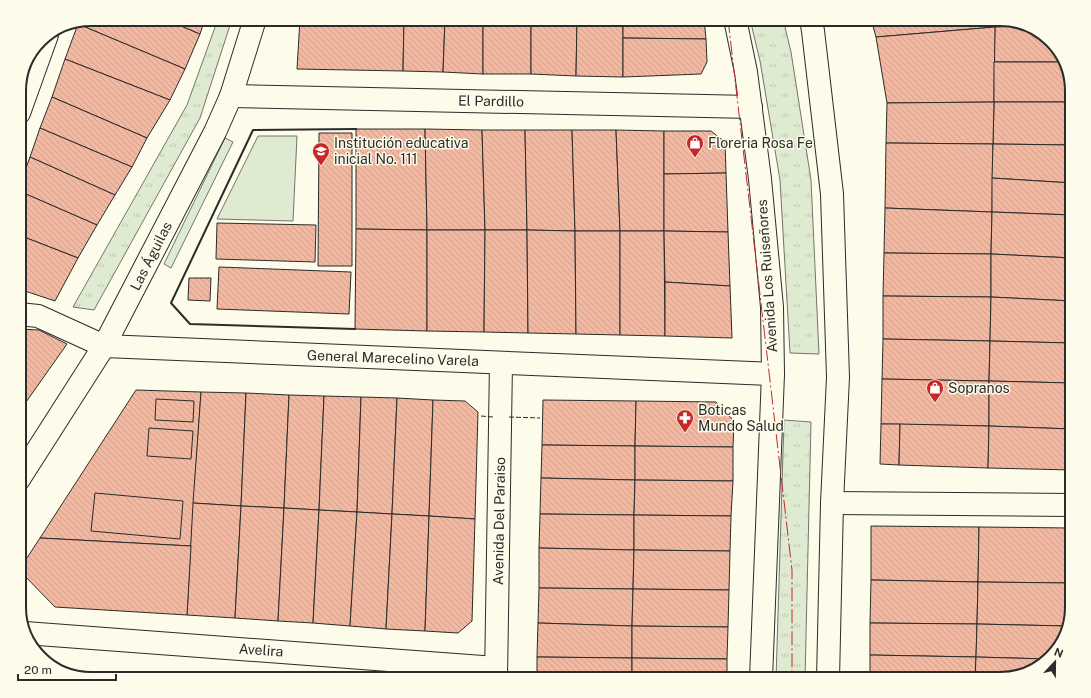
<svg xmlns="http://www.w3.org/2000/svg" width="1091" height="698" font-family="'Public Sans',sans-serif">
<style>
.grass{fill:url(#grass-tufts);stroke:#74746e}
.garden{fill:#deebd1;stroke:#74746e}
.building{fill:url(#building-back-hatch);stroke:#2b2b2b}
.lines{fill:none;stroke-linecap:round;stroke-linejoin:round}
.minor-casing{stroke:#2b2b2b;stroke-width:24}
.secondary-casing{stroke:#2b2b2b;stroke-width:24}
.minor{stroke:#fdfbea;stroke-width:22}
.secondary{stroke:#fdfbea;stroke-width:22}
.fence{stroke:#2b2b2b;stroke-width:1;stroke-dasharray:5 2;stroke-linecap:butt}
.wall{stroke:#2b2b2b;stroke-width:2}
.power{stroke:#c62828;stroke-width:1;stroke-dasharray:14 3 2 3;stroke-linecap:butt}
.labels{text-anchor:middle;stroke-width:3;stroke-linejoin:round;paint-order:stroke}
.street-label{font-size:14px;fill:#2b2b2b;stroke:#fdfbea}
.poi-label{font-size:14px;fill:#2b2b2b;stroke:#fdfbea;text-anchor:start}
.rim{fill:none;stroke:#2b2b2b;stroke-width:2}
</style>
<defs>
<pattern id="grass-tufts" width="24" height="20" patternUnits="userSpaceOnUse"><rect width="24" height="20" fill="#deebd1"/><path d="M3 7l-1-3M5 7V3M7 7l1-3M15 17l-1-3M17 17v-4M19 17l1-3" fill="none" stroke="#bfcab4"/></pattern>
<pattern id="building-back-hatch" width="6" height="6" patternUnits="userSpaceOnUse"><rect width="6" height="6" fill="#f2b8a0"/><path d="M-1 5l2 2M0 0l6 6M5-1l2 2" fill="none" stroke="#d09e8a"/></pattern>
</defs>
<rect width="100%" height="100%" fill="#fdfbea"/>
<g class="grass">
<path d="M218 19H232L200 118 94 310 73 307 187 105Z"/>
<path d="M750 19H783L791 52 811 180 819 354 790 353 780 180 760 61Z"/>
<path d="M784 420 811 422 805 679H776Z"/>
</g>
<g class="garden">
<path d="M258 136H297L293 221 217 219Z"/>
<path d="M225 138 233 142 171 268 164 264Z"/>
</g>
<g class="building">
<path d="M91 19H165L200 34 185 69 78 24 79 21Z"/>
<path d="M165 19H205L200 34Z"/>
<path d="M300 19H404L403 71 297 69Z"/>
<path d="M404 19H445L443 72 403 71Z"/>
<path d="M445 19H483V74L443 72Z"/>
<rect x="483" y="19" width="48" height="55"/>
<path d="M531 19H577L576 76 531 74Z"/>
<path d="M577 19H623V77L576 76Z"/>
<path d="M623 19H704L706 39 623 38Z"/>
<path d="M871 19H994L995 27 876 37Z"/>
<path d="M994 19H1000L1022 26 995 27Z"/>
<path d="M78 24 185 69 170 100 65 59Z"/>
<path d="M1022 26 1040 31 1063 55 1064 62H994L995 27Z"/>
<path d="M995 27 994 102 887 103 876 37Z"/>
<path d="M623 38 706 39 707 62 701 74 623 77Z"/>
<path d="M65 59 170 100 147 138 52 97Z"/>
<path d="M994 62H1064L1072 90V102H994Z"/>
<path d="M52 97 147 138 132 167 40 128Z"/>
<path d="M994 102H1072V145L993 144Z"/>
<path d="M994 102 993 144 886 143 887 103Z"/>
<path d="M40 128 132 167 115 195 30 157Z"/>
<path d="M356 129H425L427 230 356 229Z"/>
<path d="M425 129 482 130 485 230H427Z"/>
<path d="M482 130H525L527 230H485Z"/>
<path d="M525 130H572L575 231 527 230Z"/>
<path d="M572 130H616L620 231H575Z"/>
<path d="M616 130 664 131V231H620Z"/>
<path d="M664 131H711L725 142 726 173 664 174Z"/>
<path d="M319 133H352V266H318Z"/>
<path d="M886 143 993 144 992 212 885 208Z"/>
<path d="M993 144 1072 145V183L992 178Z"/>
<path d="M30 157 115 195 97 225 19 191V187Z"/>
<path d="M726 173 728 232 664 231V174Z"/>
<path d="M992 178 1072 183V215L992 212Z"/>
<path d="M19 191 97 225 78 258 19 235Z"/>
<path d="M885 208 992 212 991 254 884 253Z"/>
<path d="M992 212 1072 215V258L991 254Z"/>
<path d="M217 223 316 225 315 262 216 259Z"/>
<path d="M356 229 427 230V331L355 329Z"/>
<path d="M427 230H485L484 332 427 331Z"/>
<path d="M485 230H527L528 333 484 332Z"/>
<path d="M527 230 575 231 576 334 528 333Z"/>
<path d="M575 231H620V335L576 334Z"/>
<path d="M620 231H664L665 336 620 335Z"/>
<path d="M664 231 728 232 730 286 665 282Z"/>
<path d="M19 235 78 258 55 301 19 289Z"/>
<path d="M884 253 991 254V297L883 296Z"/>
<path d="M991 254 1072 258V301L991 297Z"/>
<path d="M219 267 351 272 349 314 217 309Z"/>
<path d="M189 278H211L210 301 188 300Z"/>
<path d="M665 282 730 286 732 338 665 336Z"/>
<path d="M883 296 991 297 990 341 883 339Z"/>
<path d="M991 297 1072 301V343L990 341Z"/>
<path d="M19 329 39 330 67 344 19 412Z"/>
<path d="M883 339 990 341 989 381 882 379Z"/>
<path d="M990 341 1072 343V383L989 381Z"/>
<path d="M882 379 989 381V426L881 424Z"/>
<path d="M989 381 1072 383V429L989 426Z"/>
<path d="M136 390 201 392 191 546 40 538Z"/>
<path d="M201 392 246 393 241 506 193 503Z"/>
<path d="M246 393 289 395 284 508 241 506Z"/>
<path d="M289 395 324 396 319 510 284 508Z"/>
<path d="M324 396 361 397 357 512 319 510Z"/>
<path d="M361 397 397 398 392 514 357 512Z"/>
<path d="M397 398 433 400 429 516 392 514Z"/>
<path d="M156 399 194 401 193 422 155 420Z"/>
<path d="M433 400 465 401 478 412 475 519 429 516Z"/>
<path d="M543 400 636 401 635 446 542 445Z"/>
<path d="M636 401 716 402 734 421 733 447 635 446Z"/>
<path d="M881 424H900L899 465 880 464Z"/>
<path d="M900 424 989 426 988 468 899 465Z"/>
<path d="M989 426 1072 429V470L988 468Z"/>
<path d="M149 428 193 431 191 459 147 456Z"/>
<path d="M542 445 635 446V480L541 478Z"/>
<path d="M635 446 733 447V481L635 480Z"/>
<path d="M541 478 635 480 634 515 540 514Z"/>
<path d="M635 480 733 481 731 516 634 515Z"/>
<path d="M95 493 183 501 180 539 91 531Z"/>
<path d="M193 503 241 506 235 618 187 615Z"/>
<path d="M241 506 284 508 278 621 235 618Z"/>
<path d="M284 508 319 510 313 623 278 621Z"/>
<path d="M319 510 357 512 350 626 313 623Z"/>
<path d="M357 512 392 514 386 629 350 626Z"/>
<path d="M392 514 429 516 425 631 386 629Z"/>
<path d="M540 514 634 515V550L539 548Z"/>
<path d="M634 515 731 516 730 551 634 550Z"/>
<path d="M429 516 475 519 472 621 458 633 425 631Z"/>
<path d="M871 526 979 527 978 582 871 580Z"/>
<path d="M979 527 1072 528V583L978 582Z"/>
<path d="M40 538 191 546 187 615 55 607 19 570Z"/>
<path d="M539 548 634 550 633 589 539 588Z"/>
<path d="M634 550 730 551 729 590 633 589Z"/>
<path d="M871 580 978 582 977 624 870 623Z"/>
<path d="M978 582 1072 583V608L1066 626 977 624Z"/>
<path d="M539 588 633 589 632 626 538 623Z"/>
<path d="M633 589 729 590 728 627 632 626Z"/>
<path d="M538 623 632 626V658L537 657Z"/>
<path d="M870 623 977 624 976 657 870 655Z"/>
<path d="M977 624 1066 626 1060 647 1047 659 976 657Z"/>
<path d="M632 626 728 627 727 659 632 658Z"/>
<path d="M870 655 976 657 975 679H870Z"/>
<path d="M537 657 632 658V679H537Z"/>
<path d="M976 657 1047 659 1036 670 1001 679H975Z"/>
<path d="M632 658 727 659V679H632Z"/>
<path d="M66 670 108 673V679H91L66 671Z"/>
<path d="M108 673 149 677V679H108Z"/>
<path d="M149 677 177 679H149Z"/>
</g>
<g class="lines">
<g class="minor-casing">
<g id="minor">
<path d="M231 96 751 107"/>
<path d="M19 113 47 35"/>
<path d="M19 314 38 316 104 346 773 374"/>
<path d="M19 479 104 346 215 132 231 96 255 19"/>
<path d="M832 503 1072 505"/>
<path d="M25 633 496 668"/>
<path d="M496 679 501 363"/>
</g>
</g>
<g class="secondary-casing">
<g id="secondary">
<path d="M735 19 746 72 760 179 772 307 773 374 761 679"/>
<path d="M811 19 813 31 832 194 838 377 832 503 828 679"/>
</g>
</g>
<use href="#minor" class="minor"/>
<use href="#secondary" class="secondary"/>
<g class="fence">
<path d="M481 416 493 417"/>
<path d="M509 417 540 418"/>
</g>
<path class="wall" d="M355 329 190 324 171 303 253 130 356 129"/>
<path class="power" d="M728 19 792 570V679"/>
</g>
<defs>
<g id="shop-pin" transform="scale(0.9)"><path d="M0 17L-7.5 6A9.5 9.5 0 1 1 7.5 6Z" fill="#c62828" stroke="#fdfbea"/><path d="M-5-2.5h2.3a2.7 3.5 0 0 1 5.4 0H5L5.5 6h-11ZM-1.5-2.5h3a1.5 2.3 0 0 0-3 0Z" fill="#fff"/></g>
<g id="school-pin" transform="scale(0.9)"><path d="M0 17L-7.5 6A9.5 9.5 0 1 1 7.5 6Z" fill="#c62828" stroke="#fdfbea"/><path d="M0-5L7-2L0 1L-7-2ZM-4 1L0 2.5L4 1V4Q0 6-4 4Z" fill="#fff"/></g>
<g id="pharmacy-pin" transform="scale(0.9)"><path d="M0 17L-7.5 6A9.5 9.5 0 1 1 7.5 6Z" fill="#c62828" stroke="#fdfbea"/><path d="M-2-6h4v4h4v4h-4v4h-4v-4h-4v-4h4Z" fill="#fff"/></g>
</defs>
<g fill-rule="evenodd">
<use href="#shop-pin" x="695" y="143"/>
<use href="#school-pin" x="321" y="151"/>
<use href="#shop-pin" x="935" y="388"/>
<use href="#pharmacy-pin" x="685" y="418"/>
</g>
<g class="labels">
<g class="street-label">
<text transform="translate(491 101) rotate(1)" y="5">El Pardillo</text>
<text transform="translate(151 256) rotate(-63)" y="5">Las Águilas</text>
<text transform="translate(767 276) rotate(-94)" y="5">Avenida Los Ruiseñores</text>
<text transform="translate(393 358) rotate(2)" y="5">General Marecelino Varela</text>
<text transform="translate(499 521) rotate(-89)" y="5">Avenida Del Paraiso</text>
<text transform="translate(261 650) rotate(4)" y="5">Avelira</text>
</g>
<g class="poi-label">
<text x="334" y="148">Institución educativa<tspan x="334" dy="16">inicial No. 111</tspan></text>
<text x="708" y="148">Floreria Rosa Fe</text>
<text x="948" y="393">Sopranos</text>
<text x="698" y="415">Boticas<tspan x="698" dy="16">Mundo Salud</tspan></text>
</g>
</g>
<path d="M0 0H1091V698H0ZM91 26H1000A65 65 0 0 1 1065 91V607A65 65 0 0 1 1000 672H91A65 65 0 0 1 26 607V91A65 65 0 0 1 91 26Z" fill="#fdfbea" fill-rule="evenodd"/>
<path class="rim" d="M91 26H1000A65 65 0 0 1 1065 91V607A65 65 0 0 1 1000 672H91A65 65 0 0 1 26 607V91A65 65 0 0 1 91 26Z"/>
<g transform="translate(1055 662) rotate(22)" stroke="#fdfbea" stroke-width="3" paint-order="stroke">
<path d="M0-3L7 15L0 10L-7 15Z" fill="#2b2b2b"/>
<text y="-6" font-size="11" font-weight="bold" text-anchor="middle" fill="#2b2b2b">N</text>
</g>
<path d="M18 674v6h98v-6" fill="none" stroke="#2b2b2b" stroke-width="2"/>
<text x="24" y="674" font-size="12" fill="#2b2b2b" stroke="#fdfbea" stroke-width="3" paint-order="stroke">20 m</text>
</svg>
